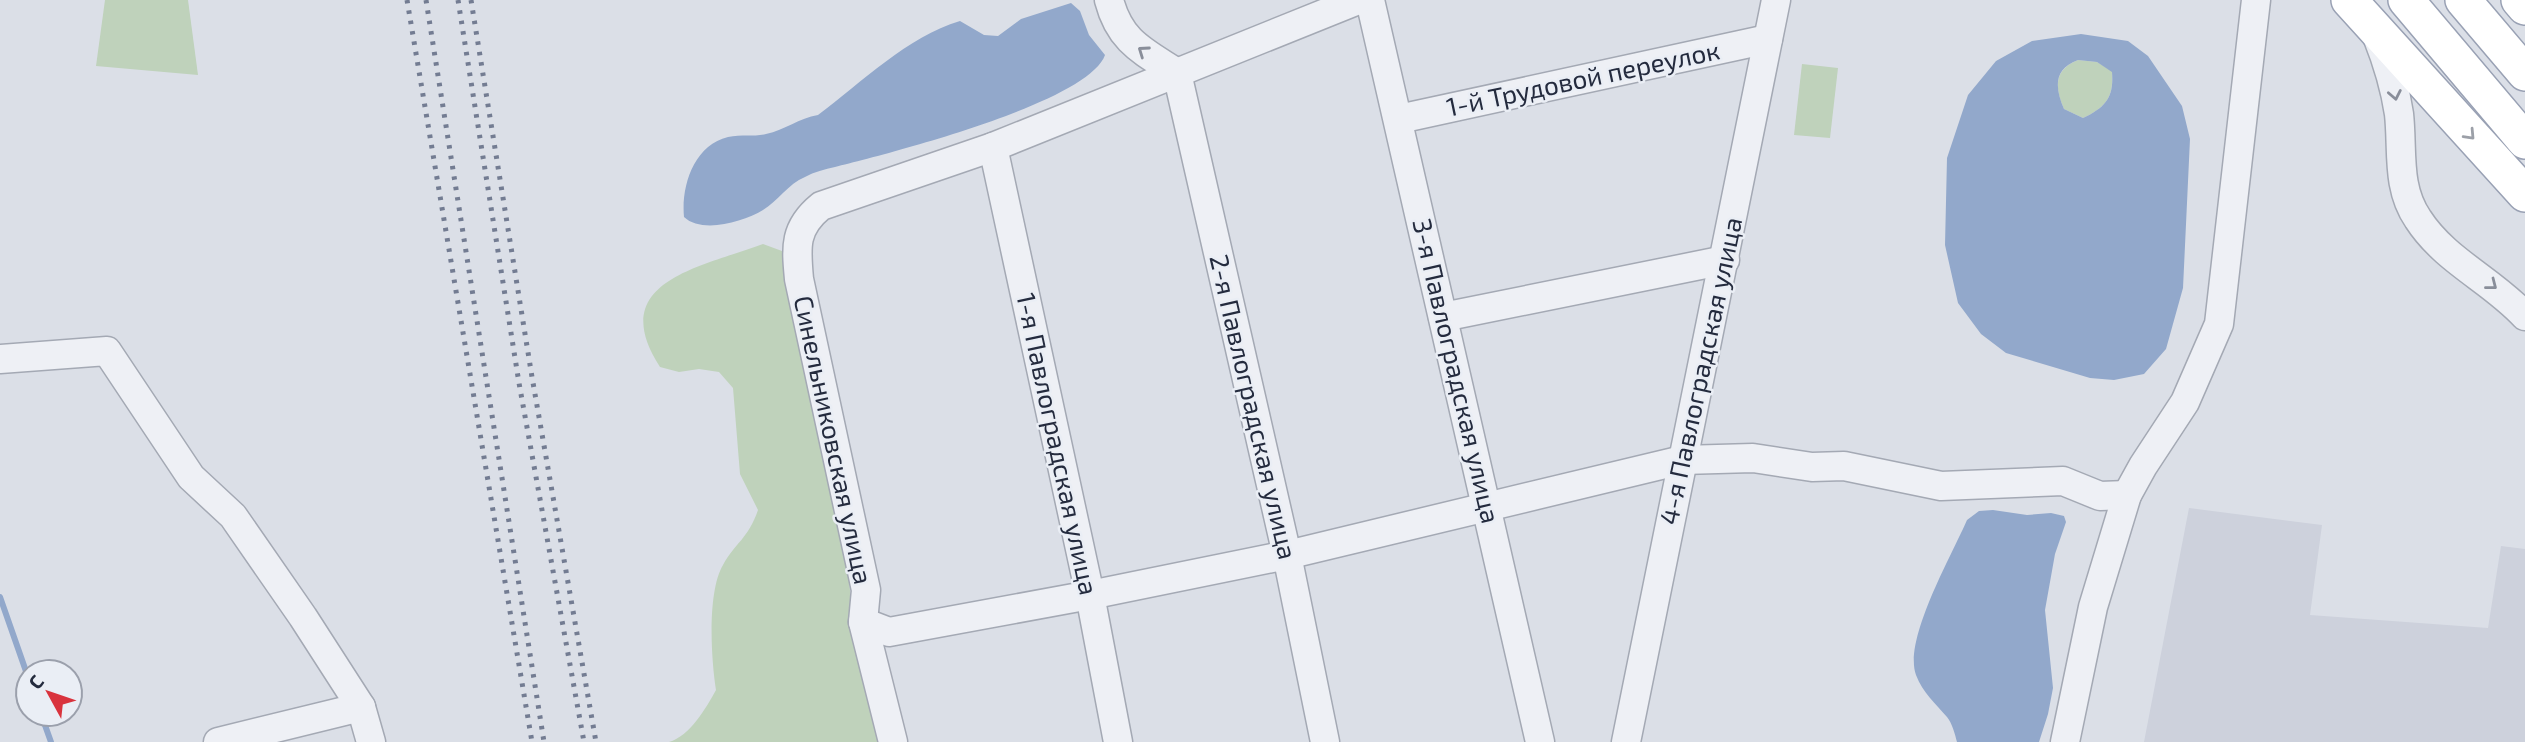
<svg xmlns="http://www.w3.org/2000/svg" width="2525" height="742" font-family="'Exo 2',sans-serif">
<style>
.built{fill:#cdd1dc}
.green{fill:#bfd2bb}
.water{fill:#92a8cb;fill-rule:evenodd}
.lines{fill:none;stroke-linecap:round;stroke-linejoin:round}
.stream{stroke:#92a8cb;stroke-width:6}
.minor-casing{stroke:#a4a9b4;stroke-width:31}
.major-casing{stroke:#99a1b4;stroke-width:38}
.minor{stroke:#eef0f5;stroke-width:28}
.major{stroke:#fff;stroke-width:35}
.rail{stroke:#737c92;stroke-width:5;stroke-dasharray:3.5 7;stroke-linecap:butt}
.oneway{stroke:#898e9a}
.oneway2{stroke:#9ca0a8}
.labels{text-anchor:middle;stroke-width:5;stroke-linejoin:round;paint-order:stroke}
.street-label{font-size:26px;fill:#242b3e;stroke:#eaeef5}
</style>
<rect width="100%" height="100%" fill="#dbdfe7"/>
<path class="built" d="M2189 508 2322 525 2310 615 2488 628 2501 546 2525 549V742H2144Z"/>
<g class="green">
<path d="M105 0H188L198 75 96 66Z"/>
<path d="M2078 60 2097 62 2112 71C2114 97 2106 107 2083 118L2064 109C2055 88 2053 70 2078 60Z"/>
<path d="M1802 64 1838 68 1830 138 1794 135Z"/>
<path d="M763 244 782 251 847 563 853 618 882 742H669C690 736 706 708 716 690 711 659 707 592 723 565 735 543 748 539 758 510L740 474 733 388 719 372 699 369 679 372 660 367C604 281 702 267 763 244Z"/>
</g>
<g class="water">
<path d="M1071 3 1080 11 1089 35 1105 55C1088 103 887 154 835 167 825 169 814 172 805 177 788 184 778 201 763 210 743 222 702 234 684 217 681 186 694 145 728 137 741 134 754 137 766 134 785 130 799 118 818 115 862 82 907 37 960 21L984 35 998 36 1021 19Z"/>
<path d="M2081 34 2128 41 2148 56 2182 106 2190 139 2183 288 2166 349 2144 374 2114 380 2090 378 2006 353 1981 334 1958 303 1945 245 1947 158 1968 95 1996 61 2032 41ZM2078 60 2097 62 2112 72C2114 97 2106 107 2083 118L2064 109C2055 88 2053 69 2078 60Z"/>
<path d="M1993 510 2027 515 2051 513 2064 516 2066 522 2055 554 2045 610 2053 688 2048 714 2039 742H1957C1955 734 1952 723 1947 717 1935 703 1923 693 1916 675 1903 640 1952 555 1967 520L1979 511Z"/>
</g>
<g class="lines">
<g class="stream">
<path d="M0 597 28 677"/>
<path d="M41 714 51 742"/>
</g>
<g class="minor-casing">
<g id="minor">
<path d="M1109 0C1120 42 1143 51 1177 73L1287 555 1325 742"/>
<path d="M1370 0 1540 742"/>
<path d="M2377 36C2387 61 2395 87 2399 114 2403 150 2396 187 2418 219 2445 261 2492 280 2525 316"/>
<path d="M1399 119 1768 39"/>
<path d="M993 147 1090 595 1118 742"/>
<path d="M1443 317 1725 260"/>
<path d="M0 359 107 351 191 477 233 516 303 617 361 707 371 742"/>
<path d="M863 622 889 632 1090 595 1287 555 1682 460 1753 458 1812 467 1844 466 1941 486 2063 481 2100 496 2127 495"/>
<path d="M218 742 361 707"/>
<path d="M893 742 863 622 866 590 799 279C796 247 794 228 821 206L993 147 1358 0"/>
<path d="M1626 742 1776 0"/>
<path d="M2065 742 2093 607 2127 495 2143 466 2185 402 2219 324 2256 0"/>
</g>
</g>
<g class="major-casing">
<g id="major">
<path d="M2349 0 2525 194"/>
<path d="M2406 0 2525 141"/>
<path d="M2463 0 2525 73"/>
<path d="M2519 0 2525 7"/>
</g>
</g>
<use href="#minor" class="minor"/>
<use href="#major" class="major"/>
<g class="rail">
<path d="M407 0 532 742"/>
<path d="M426 0 544 742"/>
<path d="M458 0 519 383 584 742"/>
<path d="M471 0 532 377 596 742"/>
</g>
</g>
<defs><path id="oneway-chevron" d="M-2-3.5L2.5 0L-2 3.5" fill="none" stroke-width="1.6" stroke-linecap="round" stroke-linejoin="round" transform="scale(1.75)"/></defs>
<g class="oneway">
<use href="#oneway-chevron" transform="translate(1143 51) rotate(-145)"/>
<use href="#oneway-chevron" transform="translate(2395 95) rotate(79)"/>
<use href="#oneway-chevron" transform="translate(2492 285) rotate(38)"/>
</g>
<use class="oneway2" href="#oneway-chevron" transform="translate(2470 135) rotate(47)"/>
<g class="labels">
<g class="street-label">
<text transform="translate(1583 79) rotate(-12)" y="9">1-й Трудовой переулок</text>
<text transform="translate(1456 371) rotate(77)" y="9">3-я Павлоградская улица</text>
<text transform="translate(1701 371) rotate(-78)" y="9">4-я Павлоградская улица</text>
<text transform="translate(1253 407) rotate(77)" y="9">2-я Павлоградская улица</text>
<text transform="translate(833 440) rotate(78)" y="9">Синельниковская улица</text>
<text transform="translate(1057 444) rotate(78)" y="9">1-я Павлоградская улица</text>
</g>
</g>
<g transform="translate(49 693) rotate(310)"><circle r="33" fill="#eaeef5" stroke="#9ba0ac" stroke-width="2"/>
<path d="M0-5L12 26L0 18L-12 26Z" fill="#d9333d"/>
<text y="-10" font-size="19" font-weight="bold" text-anchor="middle" fill="#242b3e">С</text>
</g>
</svg>
